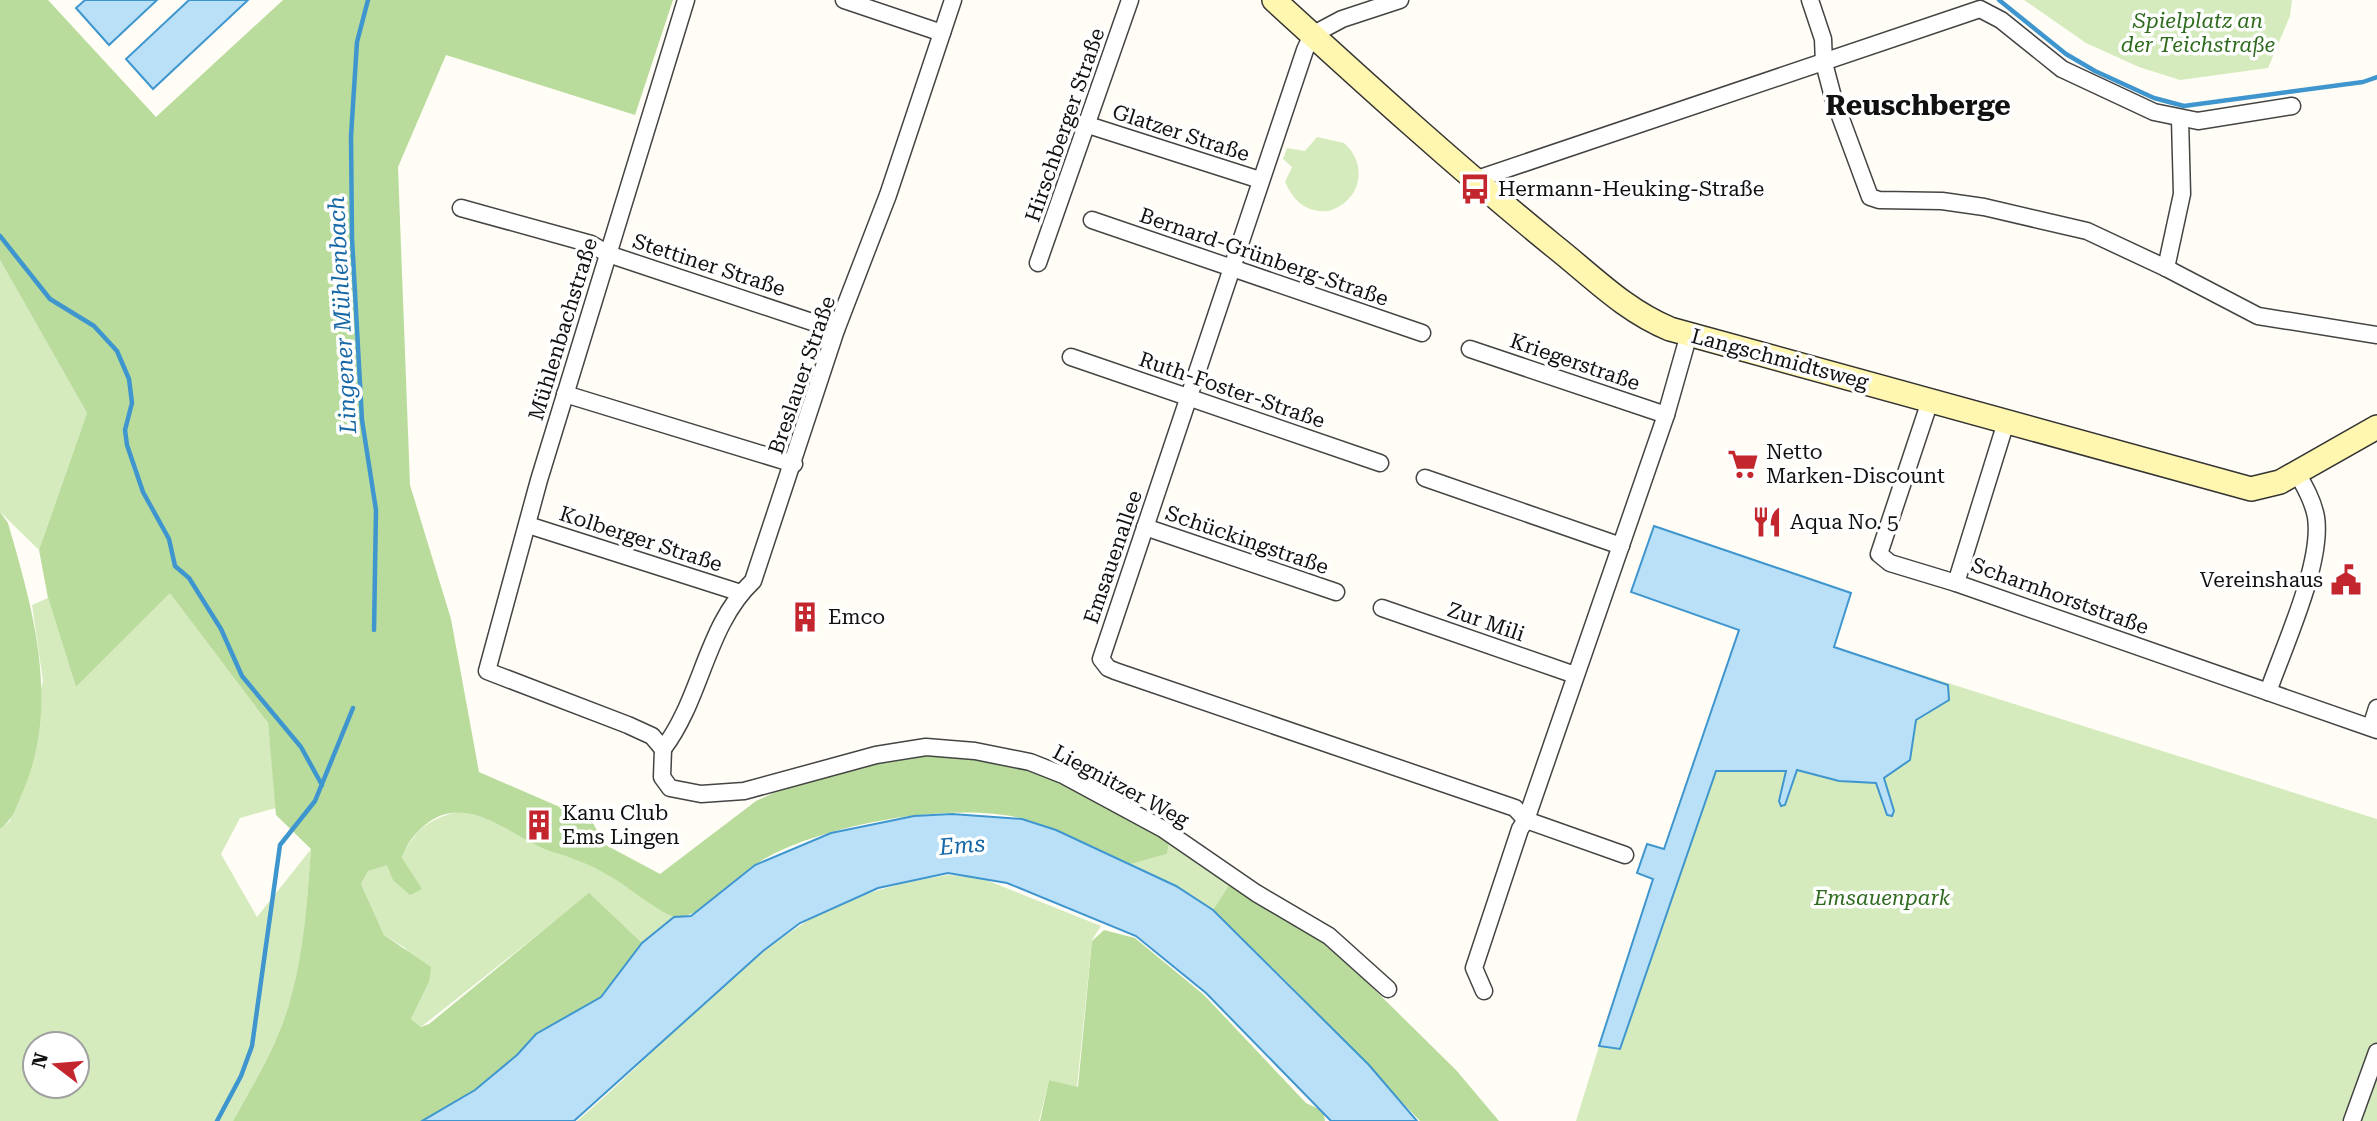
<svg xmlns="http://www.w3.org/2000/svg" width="2377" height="1121" font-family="'Roboto Serif',serif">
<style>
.green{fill:#d5ebbd;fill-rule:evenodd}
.forest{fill:#b9dc9c}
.water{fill:#b9e0f7;stroke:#3f96cf;stroke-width:2}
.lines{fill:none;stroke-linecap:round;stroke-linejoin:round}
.stream{stroke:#3f96cf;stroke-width:4.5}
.street-casing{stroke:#444;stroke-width:19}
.secondary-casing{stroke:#333;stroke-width:26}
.street{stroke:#fff;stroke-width:16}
.secondary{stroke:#fff6b0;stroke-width:23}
.labels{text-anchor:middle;stroke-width:7;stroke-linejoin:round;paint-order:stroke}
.park-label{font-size:21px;font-style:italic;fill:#2f6b1f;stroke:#fff}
.street-label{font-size:21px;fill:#111;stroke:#fff}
.poi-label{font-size:21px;fill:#111;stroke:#fff;text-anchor:start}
.water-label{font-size:23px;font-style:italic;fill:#1768a6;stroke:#fff}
.district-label{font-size:28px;font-weight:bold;fill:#111;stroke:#fff}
</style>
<rect width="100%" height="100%" fill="#fffdf5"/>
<g class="green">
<path d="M2024 0H2292L2290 16 2268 68 2180 80 2139 67 2086 43Z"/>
<path d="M1317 137 1344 143C1369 165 1361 201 1329 211 1307 213 1294 202 1285 182L1292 167 1283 159 1287 148 1305 151Z"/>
<path d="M0 260 87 413 39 550 0 512Z"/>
<path d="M1654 526 1851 593 1834 647 2377 819V1121H1576L1619 981 1739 630 1631 592Z"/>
<path d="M170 592 268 723 276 808 240 818 221 854 257 917 311 849C307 901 304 954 289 1004 277 1046 254 1083 233 1121H0V829L10 821 43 681 32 605 48 598 76 687ZM35 1044H77V1086H35Z"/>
<path d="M462 811 491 820 552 851 592 864 674 917 642 943 589 894 421 1027 411 1019 429 982 405 948 384 935 361 884 368 871 388 864 421 889 402 859C413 829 432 817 462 811Z"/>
<path d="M1169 843 1233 879 1213 910 1176 886 1131 864 1167 854Z"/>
<path d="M949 875 981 878 1101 926 1092 940 1077 1087 1049 1080 1039 1121H577C651 1058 717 981 798 927 843 897 896 883 949 875Z"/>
</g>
<g class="forest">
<path d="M0 0H48L156 117 283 0H673L635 115 446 55 398 167 410 485 451 619 479 772 592 821 604 844 660 874 756 801 808 777 926 752 974 756 1030 766 1159 831 1169 843 1167 854 1131 864C1096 848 1061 830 1024 819 953 800 813 825 753 866 735 879 697 921 675 917 660 913 628 887 613 878 592 865 573 858 550 851 510 836 467 791 425 825 412 836 408 843 402 858L422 889 410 895 393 880 387 865 368 871 361 884 384 935 431 967 429 982 411 1019 421 1027 429 1024 589 893 642 943 601 997 536 1034 517 1055 475 1090 422 1121H233C254 1083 277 1046 289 1004 304 954 307 901 311 849L276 815 268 723 170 593 76 687 48 598 39 550 87 413 0 260Z"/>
<path d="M0 512 8 523C33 610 60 701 24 789 17 804 14 819 0 829Z"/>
<path d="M1233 879 1320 936 1456 1070 1499 1121H1420L1288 983 1213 910Z"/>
<path d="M1104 930 1135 938 1204 995 1306 1103 1323 1111 1325 1121H1040L1049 1080 1078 1087 1092 941Z"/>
</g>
<g class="water">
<path d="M85 0H157L109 45 76 8Z"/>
<path d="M189 0H248L153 89 126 59Z"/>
<path d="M1654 526 1851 593 1834 647 1948 685 1949 700 1916 720 1910 760 1884 778 1894 811 1892 816 1887 815 1876 783 1839 781 1797 770 1785 805 1781 806 1779 801 1786 771H1716L1620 1049 1599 1046 1653 879 1637 873 1647 844 1664 849 1739 630 1631 592Z"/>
<path d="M952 814 1022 819 1056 830 1176 886 1213 910 1369 1065 1417 1121H1331L1206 993 1136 936 1007 883 948 873 878 888 800 923 763 951 574 1121H422L475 1090 517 1055 536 1034 601 997 642 943 674 917 691 916 755 865 831 833 914 816Z"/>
</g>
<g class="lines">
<g class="stream">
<path d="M368 0 357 42 351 136 352 238 362 420 376 510 374 630"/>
<path d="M1999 0 2066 54 2095 71 2154 98 2184 106 2363 82 2377 77"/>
<path d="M0 236 50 299 94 326 117 351 129 379 132 403 125 430 127 445 143 492 169 539 175 566 189 578 221 629 242 676 301 747 322 785"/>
<path d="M217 1121 241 1076 252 1046 280 845 315 801 353 708"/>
</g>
<g class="street-casing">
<g id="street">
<path d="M844 0 942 33"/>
<path d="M1400 0 1342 19 1312 35 1305 50 1101 659 1108 668 1115 671 1515 808 1526 820 1625 855"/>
<path d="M1810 0 1823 39 1824 63 1833 97 1870 197 1879 200 1942 201 1984 207 2087 231 2166 268 2258 316 2377 335"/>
<path d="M1088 125 1260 180"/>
<path d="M1474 180 1980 9 2001 20 2062 69 2154 112 2198 121 2292 106"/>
<path d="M461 208 591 244 608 254 836 330"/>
<path d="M1092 220 1422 333"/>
<path d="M1038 263 1130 0"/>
<path d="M2166 268 2182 194 2180 119"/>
<path d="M1470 349 1666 415"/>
<path d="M1071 357 1380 463"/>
<path d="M565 394 794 464"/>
<path d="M1930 401 1879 554 1890 563 1956 583"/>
<path d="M2006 422 1956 583 2377 730"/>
<path d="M1425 478 1621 546"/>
<path d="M528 525 741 593"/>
<path d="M1145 527 1336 592"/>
<path d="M1382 608 1575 675"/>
<path d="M2268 692C2284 646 2323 563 2316 517 2313 501 2305 487 2297 473"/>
<path d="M2371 727 2377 708"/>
<path d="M663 749 652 736 628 725 487 671 539 480 686 0"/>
<path d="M663 749 662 777 670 788 701 794 744 791 876 755 926 747 975 751 1030 762 1063 775 1163 829 1256 893 1329 936 1388 989"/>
<path d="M663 749C702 698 706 625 753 581L836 330 888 195 953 0"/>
<path d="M1484 991 1474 968 1520 829 1526 820 1666 415 1689 334"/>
<path d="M2352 1121 2377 1052"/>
</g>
</g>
<g class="secondary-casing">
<path id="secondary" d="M1274 0C1366 84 1457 167 1554 246 1592 276 1624 310 1670 329L2251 489 2280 482 2377 427"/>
</g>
<use href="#street" class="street"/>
<use href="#secondary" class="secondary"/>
</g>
<defs>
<g id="bus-bare" transform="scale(2.415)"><path d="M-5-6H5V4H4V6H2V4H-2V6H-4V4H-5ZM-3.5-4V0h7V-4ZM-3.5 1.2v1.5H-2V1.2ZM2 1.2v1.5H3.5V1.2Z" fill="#c4262e" stroke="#fff" stroke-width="2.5" paint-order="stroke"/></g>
<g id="supermarket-bare" transform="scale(2.415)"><path d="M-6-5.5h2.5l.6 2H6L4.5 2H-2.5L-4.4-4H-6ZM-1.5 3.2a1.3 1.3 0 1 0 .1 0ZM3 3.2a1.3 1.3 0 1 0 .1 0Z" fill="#c4262e" stroke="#fff" stroke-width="2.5" paint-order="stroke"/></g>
<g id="restaurant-bare" transform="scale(2.415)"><path d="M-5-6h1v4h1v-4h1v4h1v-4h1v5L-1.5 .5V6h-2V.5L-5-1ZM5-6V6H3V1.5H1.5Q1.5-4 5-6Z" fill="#c4262e" stroke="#fff" stroke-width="2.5" paint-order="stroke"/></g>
<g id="civic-bare" transform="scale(2.415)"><path d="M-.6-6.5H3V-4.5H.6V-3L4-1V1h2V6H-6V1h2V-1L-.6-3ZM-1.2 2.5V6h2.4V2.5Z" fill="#c4262e" stroke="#fff" stroke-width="2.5" paint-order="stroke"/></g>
<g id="building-bare" transform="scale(2.415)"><path d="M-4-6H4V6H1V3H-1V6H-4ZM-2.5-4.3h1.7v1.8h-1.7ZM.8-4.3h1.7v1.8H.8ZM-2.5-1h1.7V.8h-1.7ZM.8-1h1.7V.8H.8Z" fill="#c4262e" stroke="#fff" stroke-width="2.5" paint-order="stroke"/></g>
</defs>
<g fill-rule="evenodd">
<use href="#bus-bare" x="1475" y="189"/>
<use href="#supermarket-bare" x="1743" y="464"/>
<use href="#restaurant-bare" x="1767" y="522"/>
<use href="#civic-bare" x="2346" y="580"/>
<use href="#building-bare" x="805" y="617"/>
<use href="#building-bare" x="539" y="825"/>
</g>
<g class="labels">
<g class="park-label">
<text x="2198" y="28">Spielplatz an<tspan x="2198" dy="24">der Teichstraße</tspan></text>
<text x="1882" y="905">Emsauenpark</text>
</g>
<g class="street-label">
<text transform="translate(1065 125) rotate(-71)" y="7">Hirschberger Straße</text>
<text transform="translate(1181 133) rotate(18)" y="7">Glatzer Straße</text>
<text transform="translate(1264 257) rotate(19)" y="7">Bernard-Grünberg-Straße</text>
<text transform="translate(709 265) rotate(18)" y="7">Stettiner Straße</text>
<text transform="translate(563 329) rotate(-73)" y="7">Mühlenbachstraße</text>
<text transform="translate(1780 359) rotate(15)" y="7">Langschmidtsweg</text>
<text transform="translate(1575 362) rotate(19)" y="7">Kriegerstraße</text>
<text transform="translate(802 375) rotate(-71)" y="7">Breslauer Straße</text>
<text transform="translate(1232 390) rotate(19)" y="7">Ruth-Foster-Straße</text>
<text transform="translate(641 539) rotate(18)" y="7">Kolberger Straße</text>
<text transform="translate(1247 540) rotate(19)" y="7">Schückingstraße</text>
<text transform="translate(1113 557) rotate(-71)" y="7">Emsauenallee</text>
<text transform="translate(2060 596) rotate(20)" y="7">Scharnhorststraße</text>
<text transform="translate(1486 622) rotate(19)" y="7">Zur Mili</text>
<text transform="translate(1121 786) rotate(28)" y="7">Liegnitzer Weg</text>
</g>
<g class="poi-label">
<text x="1498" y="196">Hermann-Heuking-Straße</text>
<text x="1766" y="459">Netto<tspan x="1766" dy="24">Marken-Discount</tspan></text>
<text x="1790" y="529">Aqua No. 5</text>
<text x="2323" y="587" text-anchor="end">Vereinshaus</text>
<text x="828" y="624">Emco</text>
<text x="562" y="820">Kanu Club<tspan x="562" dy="24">Ems Lingen</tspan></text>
</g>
<g class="water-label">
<text transform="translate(342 315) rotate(-93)" y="8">Lingener Mühlenbach</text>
<text transform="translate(962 845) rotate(-5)" y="8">Ems</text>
</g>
<g class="district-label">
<text x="1918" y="115">Reuschberge</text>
</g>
</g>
<g transform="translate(56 1065) rotate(286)"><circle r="33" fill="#ffffff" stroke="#a0a0a0" stroke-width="2"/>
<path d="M0-5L12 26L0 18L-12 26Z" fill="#c4262e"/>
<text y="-10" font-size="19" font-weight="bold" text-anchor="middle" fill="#111111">N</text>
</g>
</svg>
